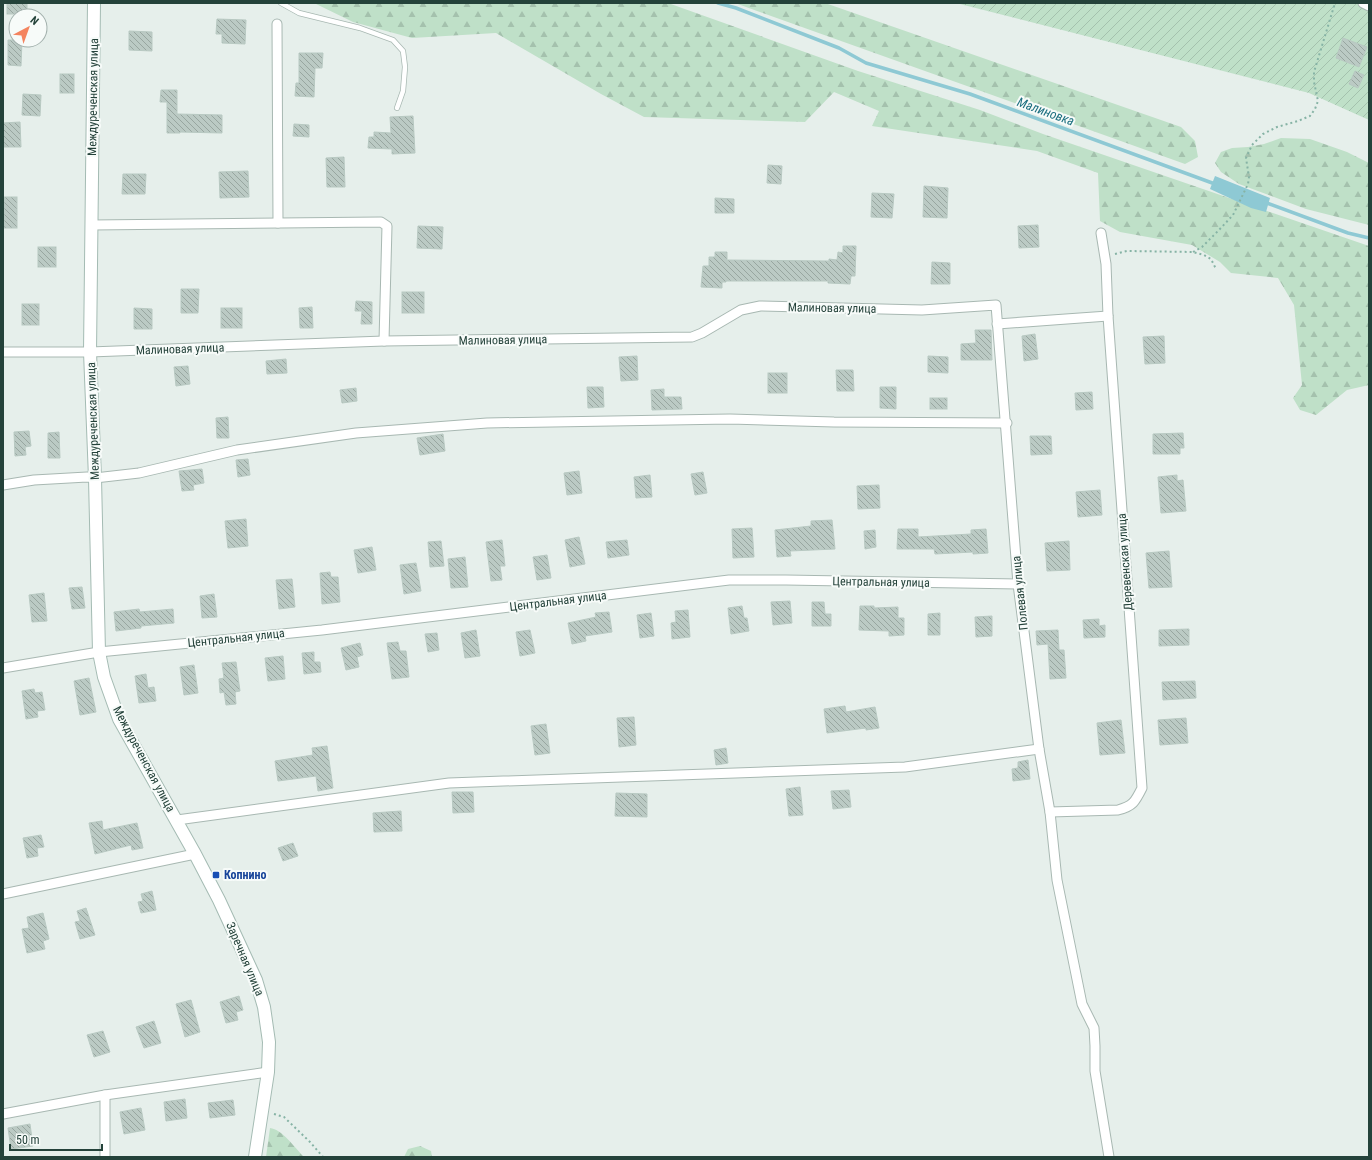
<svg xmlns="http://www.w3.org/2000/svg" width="1372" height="1160" font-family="'Roboto Condensed',sans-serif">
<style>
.forest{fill:url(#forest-firs)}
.garden{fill:url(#garden-furrows)}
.water{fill:#8ec9d4}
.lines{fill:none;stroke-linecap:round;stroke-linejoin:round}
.stream{stroke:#8ec9d4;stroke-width:3.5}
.building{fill:url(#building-back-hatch);stroke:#b8c9c2}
.lane-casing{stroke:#a8b8b2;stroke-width:6}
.street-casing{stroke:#a8b8b2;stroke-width:11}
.secondary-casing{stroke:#a4bbb3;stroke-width:14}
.path{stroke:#86b3a5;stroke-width:2;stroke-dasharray:2 3;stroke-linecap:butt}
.lane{stroke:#fff;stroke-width:4.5}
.street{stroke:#fff;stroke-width:9}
.secondary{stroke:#fff;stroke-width:12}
.transit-dot{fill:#1a4fb4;stroke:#f7fbf9;stroke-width:1.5}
.labels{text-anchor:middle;stroke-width:4;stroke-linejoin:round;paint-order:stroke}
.street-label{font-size:12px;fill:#24423a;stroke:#f7fbf9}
.transit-label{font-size:12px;font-weight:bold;fill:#164399;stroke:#f7fbf9;text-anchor:start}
.water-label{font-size:13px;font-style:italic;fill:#1c6f80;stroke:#f7fbf9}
</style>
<defs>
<pattern id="forest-firs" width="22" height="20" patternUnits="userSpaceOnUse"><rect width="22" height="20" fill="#bfe0c8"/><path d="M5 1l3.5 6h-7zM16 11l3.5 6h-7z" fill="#a4c1ad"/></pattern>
<pattern id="garden-furrows" width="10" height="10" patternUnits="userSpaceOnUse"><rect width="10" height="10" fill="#bfe0c8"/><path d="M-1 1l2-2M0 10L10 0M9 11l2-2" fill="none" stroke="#a4c1ad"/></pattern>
<pattern id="building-back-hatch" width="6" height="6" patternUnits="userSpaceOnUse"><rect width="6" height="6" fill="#bbcac4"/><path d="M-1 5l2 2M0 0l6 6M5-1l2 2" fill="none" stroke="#98a6a0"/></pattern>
</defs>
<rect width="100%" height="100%" fill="#e6efeb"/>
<g class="forest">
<path d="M314 3H668L858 71 980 110 1043 134 1369 246V385L1347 390 1316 415 1300 410 1293 398 1302 385 1294 305 1278 278 1231 273 1220 262 1192 245 1120 232 1100 221 1098 173 1037 151 872 126 879 111 834 92 805 122 644 117 601 94 496 33 412 38 353 22Z"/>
<path d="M735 3H825L1181 127 1195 141 1198 157 1185 164Z"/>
<path d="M1281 138 1310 139 1347 152 1369 163V225L1306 209 1239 184 1221 172 1215 163 1221 152 1232 148 1248 147 1264 144Z"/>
<path d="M270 1128C282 1129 295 1148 304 1157H266Z"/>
<path d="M420 1146 431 1151 432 1157H404L408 1149Z"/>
</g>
<path class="garden" d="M956 3H1369V120L1309 93Z"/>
<path class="water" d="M1215 176 1270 198 1266 212 1251 208 1210 189Z"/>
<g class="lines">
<g class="stream">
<path d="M718 3 736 8 839 48 866 63 970 94 1215 184"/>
<path d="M1264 202 1348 233 1369 238"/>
</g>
</g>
<g class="building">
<rect x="7" y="3" width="20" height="11"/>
<path d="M217 19 246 20 245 44 222 43V34H216Z"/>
<path d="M129 31 152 32V51L129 50Z"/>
<path d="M1343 38 1367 47 1359 67 1336 58Z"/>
<path d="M8 40H22L21 66 8 65Z"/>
<path d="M299 53H323L322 68H315L314 97 295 96 296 83H299Z"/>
<path d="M1355 71 1364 75 1358 88 1349 84Z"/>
<rect x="60" y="74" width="14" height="19"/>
<path d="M161 90H177V114L222 115V133L180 132V133H167V102H160Z"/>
<path d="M23 94 41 95 40 116 22 115Z"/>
<path d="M413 116 415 153 392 154V149L368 148 369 137H374V132L391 133 390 117Z"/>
<path d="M20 122 21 147H4L3 123Z"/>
<path d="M294 124 309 125V137L293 136Z"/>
<path d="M344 157 345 187H327L326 158Z"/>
<path d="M768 165 782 166 781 184 767 183Z"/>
<path d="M248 171 249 197 220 198 219 172Z"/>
<path d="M123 174H146L145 194H122Z"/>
<path d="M924 186 948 188 947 218 923 217Z"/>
<path d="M872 193 894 194 892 218 871 217Z"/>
<rect x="4" y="197" width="13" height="31"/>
<path d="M715 198 734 199V213H715Z"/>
<path d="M1038 225 1039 247 1019 248 1018 226Z"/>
<path d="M418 226 443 227 442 249 417 248Z"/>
<path d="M843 246H856L855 276H851L850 284 828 283V281H726V282H722V288L701 287 703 266H709V257H715V252H727V260L829 261V259L837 260 838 252 843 253Z"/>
<rect x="38" y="247" width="18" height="20"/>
<path d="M932 262 950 263V284H931Z"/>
<path d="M181 289H199L198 313H181Z"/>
<rect x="402" y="292" width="22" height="21"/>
<path d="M356 301 372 302V324H361L362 311H355Z"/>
<rect x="22" y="304" width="17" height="21"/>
<path d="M312 307 313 328H300L299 308Z"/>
<path d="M134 308 152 309V329H134Z"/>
<rect x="221" y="308" width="21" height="20"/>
<path d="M975 330H991L992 360H961V344L976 343Z"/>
<path d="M1035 334 1038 359 1024 361 1022 336Z"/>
<path d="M1164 336 1165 363 1145 364 1143 337Z"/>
<path d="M637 356 638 380 621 381 619 357Z"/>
<path d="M928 356 948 357V373L928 372Z"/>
<path d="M286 359 287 373 267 374 266 361Z"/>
<path d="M188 366 190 384 176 386 174 367Z"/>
<path d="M836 370H853L854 391H837Z"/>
<rect x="768" y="373" width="19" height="20"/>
<path d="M587 387H603L604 407 588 408Z"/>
<path d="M880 387H896V409L880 408Z"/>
<path d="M356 388 357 401 342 403 340 390Z"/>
<path d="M664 389V397H681L682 409 652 410 651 390Z"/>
<path d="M1092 392 1093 409 1076 410 1075 393Z"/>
<rect x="930" y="398" width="17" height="11"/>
<path d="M228 417 229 438H217L216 418Z"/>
<path d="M29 431 31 446 25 447 26 455 15 456 14 432Z"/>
<path d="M59 432 60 458H48V433Z"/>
<path d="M1183 433 1184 448H1180V454H1153V434Z"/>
<path d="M443 434 445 451 420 455 417 438Z"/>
<path d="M1030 436H1051L1052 454 1031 455Z"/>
<path d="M248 459 250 475 238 477 236 460Z"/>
<path d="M202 469 204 483 193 485 194 490 182 491 179 471Z"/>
<path d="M579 471 582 493 567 495 564 473Z"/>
<path d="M703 472 707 493 695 495 691 474Z"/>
<path d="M650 475 652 497 636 498 634 477Z"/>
<path d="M1177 475V481L1183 480 1186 511 1161 513 1158 477Z"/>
<path d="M879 485 880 508 858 509 857 486Z"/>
<path d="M1100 490 1102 515 1078 517 1076 492Z"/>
<path d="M246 519 248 546 228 548 225 521Z"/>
<path d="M832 520 835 549 790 551 791 556 777 557 775 530 811 526V521Z"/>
<path d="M752 528 754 557 733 558 732 529Z"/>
<path d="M898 529H918V537L971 534V530L986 529 988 553 973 554V552L935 554 934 549H897Z"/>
<path d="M875 530 876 547 865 549 864 531Z"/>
<path d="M579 537 585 564 570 567 565 540Z"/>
<path d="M502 540 505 566H500L502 580 491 581 486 542Z"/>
<path d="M627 540 629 555 608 558 606 542Z"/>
<path d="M441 541 444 566 430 567 428 542Z"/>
<path d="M1069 541 1070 570 1047 571 1045 543Z"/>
<path d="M372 547 376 570 358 573 354 550Z"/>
<path d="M1169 551 1172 587 1149 588 1146 553Z"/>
<path d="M547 555 551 578 537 580 533 557Z"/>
<path d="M465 557 468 587 451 588 448 559Z"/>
<path d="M416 563 421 591 404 594 400 565Z"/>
<path d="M330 572 331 577H338L340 602 322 604 320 573Z"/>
<path d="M292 579 295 607 279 609 276 580Z"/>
<path d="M82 587 85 608 72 609 69 588Z"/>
<path d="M44 593 47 621 32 622 29 595Z"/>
<path d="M214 594 217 617 202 618 200 596Z"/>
<path d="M790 601 792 623 773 625 771 602Z"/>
<path d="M812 602H824L825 614H831V626H812Z"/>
<path d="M742 606 744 618H747L749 631 731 634 728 608Z"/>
<path d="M860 606H874V608L898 607V618H904V635L889 636V631L859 630Z"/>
<path d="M139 609 140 612 173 609 174 623 141 626V628L116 631 114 612Z"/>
<path d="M688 610 690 637 672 639 671 623 676 622 675 611Z"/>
<path d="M609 612 612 632 585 636 586 641 572 644 568 623 596 617 595 613Z"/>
<path d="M651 613 654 636 640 638 637 615Z"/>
<path d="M940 613V635H928V614Z"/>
<path d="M992 616V636L976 637 975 617Z"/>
<path d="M1099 619V626L1105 625V637L1084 638 1083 620Z"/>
<path d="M1189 629V645L1159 646V630Z"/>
<path d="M476 630 480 656 465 658 461 633Z"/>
<path d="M530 630 535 653 520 656 516 632Z"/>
<path d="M1058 630 1059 650H1064L1066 678 1050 679 1048 644 1037 645 1036 631Z"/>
<path d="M437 633 439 650 428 652 425 634Z"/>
<path d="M398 642 400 651H406L409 677 392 679 387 643Z"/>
<path d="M360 643 363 655 357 657 359 667 346 670 341 648Z"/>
<path d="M314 652V662H320L321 672 304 674 302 653Z"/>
<path d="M283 656 285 679 268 681 265 658Z"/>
<path d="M236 662 240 691 235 692 236 704 226 705 224 692 220 693 219 679 224 678 222 663Z"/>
<path d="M194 665 198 693 184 695 180 667Z"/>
<path d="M146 674 148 688 154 687 156 701 139 703 135 676Z"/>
<path d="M89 678 96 712 80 715 74 681Z"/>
<path d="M1195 681 1196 698 1163 700 1162 682Z"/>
<path d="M34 689 35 693 42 692 45 710 37 711 38 717 26 719 22 691Z"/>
<path d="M845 706 846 712 875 707 879 728 866 730V728L827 733 824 709Z"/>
<path d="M634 717 636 745 619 747 617 718Z"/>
<path d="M1186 718 1188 743 1160 745 1158 720Z"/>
<path d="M1121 720 1125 753 1100 755 1097 723Z"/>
<path d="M546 724 550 753 535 755 531 726Z"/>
<path d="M327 746 333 788 318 791 316 776 278 781 275 761 313 755 312 748Z"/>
<path d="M726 748 728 763 716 765 714 750Z"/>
<path d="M1028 760 1030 779 1013 781 1012 769 1018 768V762Z"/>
<path d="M800 787 803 815 789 816 786 789Z"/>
<path d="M849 790 851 807 833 809 831 791Z"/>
<path d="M452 792H473L474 812 453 813Z"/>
<path d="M616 793 647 794V817L615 816Z"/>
<path d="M401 811 402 831 374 832 373 813Z"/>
<path d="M102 821 103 830 137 823 143 848 132 850 131 845 95 854 89 823Z"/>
<path d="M41 835 44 847 37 848 38 856 27 858 23 838Z"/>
<path d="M293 843 298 856 283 861 278 848Z"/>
<path d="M152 891 156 910 141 913 138 902 143 901 141 894Z"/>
<path d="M86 908 95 935 80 939 75 922 80 921 77 911Z"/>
<path d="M43 913 49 939 43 941 45 949 27 953 22 929 29 928 27 917Z"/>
<path d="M239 996 243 1010 236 1012 238 1020 226 1023 220 1002Z"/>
<path d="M191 1000 200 1032 185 1037 176 1004Z"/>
<path d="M154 1021 161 1043 144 1048 136 1027Z"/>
<path d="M103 1031 110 1052 94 1057 87 1035Z"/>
<path d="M185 1099 187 1118 166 1121 164 1102Z"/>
<path d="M233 1100 235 1115 210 1118 208 1103Z"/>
<path d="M141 1108 145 1130 124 1134 120 1112Z"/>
<path d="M30 1124 33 1146 11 1149 8 1128Z"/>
</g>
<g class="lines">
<g class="lane-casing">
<path id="lane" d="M281 3 299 13 360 28 393 40 403 51 405 67 403 91 397 108"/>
</g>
<g class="street-casing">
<g id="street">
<path d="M1363 3 1369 6"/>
<path d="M277 24 278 223"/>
<path d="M92 225 381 222 387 226 384 341"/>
<path d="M997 324 1108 316"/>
<path d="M3 352H90L384 341 692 337 702 333 741 310 760 306 922 310 996 305 1018 584 1039 749 1050 812 1057 880 1082 1004 1094 1028 1095 1046V1071L1109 1157"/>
<path d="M3 485 34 480 87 477 95 478 139 473 237 450 356 433 487 423 730 419 834 422 1007 423"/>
<path d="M3 668 99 652 322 630 729 580H786L1018 584"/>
<path d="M1050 812 1118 810C1133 806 1135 802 1142 788L1108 316 1106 264 1101 233"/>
<path d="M177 820 449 783 905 767 1039 749"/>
<path d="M3 894 195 854"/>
<path d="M3 1114 105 1095 268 1072"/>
<path d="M105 1157V1095"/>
</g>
</g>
<g class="secondary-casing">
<path id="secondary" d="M94 3 90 352 95 478 99 652 104 677 119 719 195 854 219 900 256 980 264 1007 269 1042 268 1072 255 1157"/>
</g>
<g class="path">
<path d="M1193 252 1202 247 1219 230 1233 215 1248 184 1249 177 1246 158 1252 145 1263 134 1277 127 1298 121 1310 116 1315 109 1318 101 1314 82V72L1335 3"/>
<path d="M1115 254 1127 251 1193 252 1204 255 1211 259 1216 269"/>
<path d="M274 1114 284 1117 310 1142 323 1157"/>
</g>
<use href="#lane" class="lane"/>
<use href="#street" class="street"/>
<use href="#secondary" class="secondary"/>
</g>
<rect class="transit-dot" x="212" y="871" width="8" height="8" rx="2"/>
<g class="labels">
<g class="street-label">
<text transform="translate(93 97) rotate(-89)" y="4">Междуреченская улица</text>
<text transform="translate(832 308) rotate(1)" y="4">Малиновая улица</text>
<text transform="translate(503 340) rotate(-1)" y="4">Малиновая улица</text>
<text transform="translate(180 349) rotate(-2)" y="4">Малиновая улица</text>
<text transform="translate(93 421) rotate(-92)" y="4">Междуреченская улица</text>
<text transform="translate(1125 562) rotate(-94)" y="4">Деревенская улица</text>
<text transform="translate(881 582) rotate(1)" y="4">Центральная улица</text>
<text transform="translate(1020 593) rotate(-96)" y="4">Полевая улица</text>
<text transform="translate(558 601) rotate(-7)" y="4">Центральная улица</text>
<text transform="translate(236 638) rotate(-6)" y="4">Центральная улица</text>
<text transform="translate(144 759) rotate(62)" y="4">Междуреченская улица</text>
<text transform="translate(245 959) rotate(67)" y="4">Заречная улица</text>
</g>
<g class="transit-label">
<text x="224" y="879">Копнино</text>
</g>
<g class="water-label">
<text transform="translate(1046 111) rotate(20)" y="5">Малиновка</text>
</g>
</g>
<rect width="1372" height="1160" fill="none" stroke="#24423a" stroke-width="8"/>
<g transform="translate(28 28) rotate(41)"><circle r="19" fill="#f7fbf9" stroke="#a3b1ad"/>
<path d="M0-3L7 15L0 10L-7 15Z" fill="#f4845f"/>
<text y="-6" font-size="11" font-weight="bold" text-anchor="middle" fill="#24423a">N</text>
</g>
<path d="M10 1144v6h92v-6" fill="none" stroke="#24423a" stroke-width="2"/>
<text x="16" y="1144" font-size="12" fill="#24423a" stroke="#f7fbf9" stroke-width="3" paint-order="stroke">50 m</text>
</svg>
